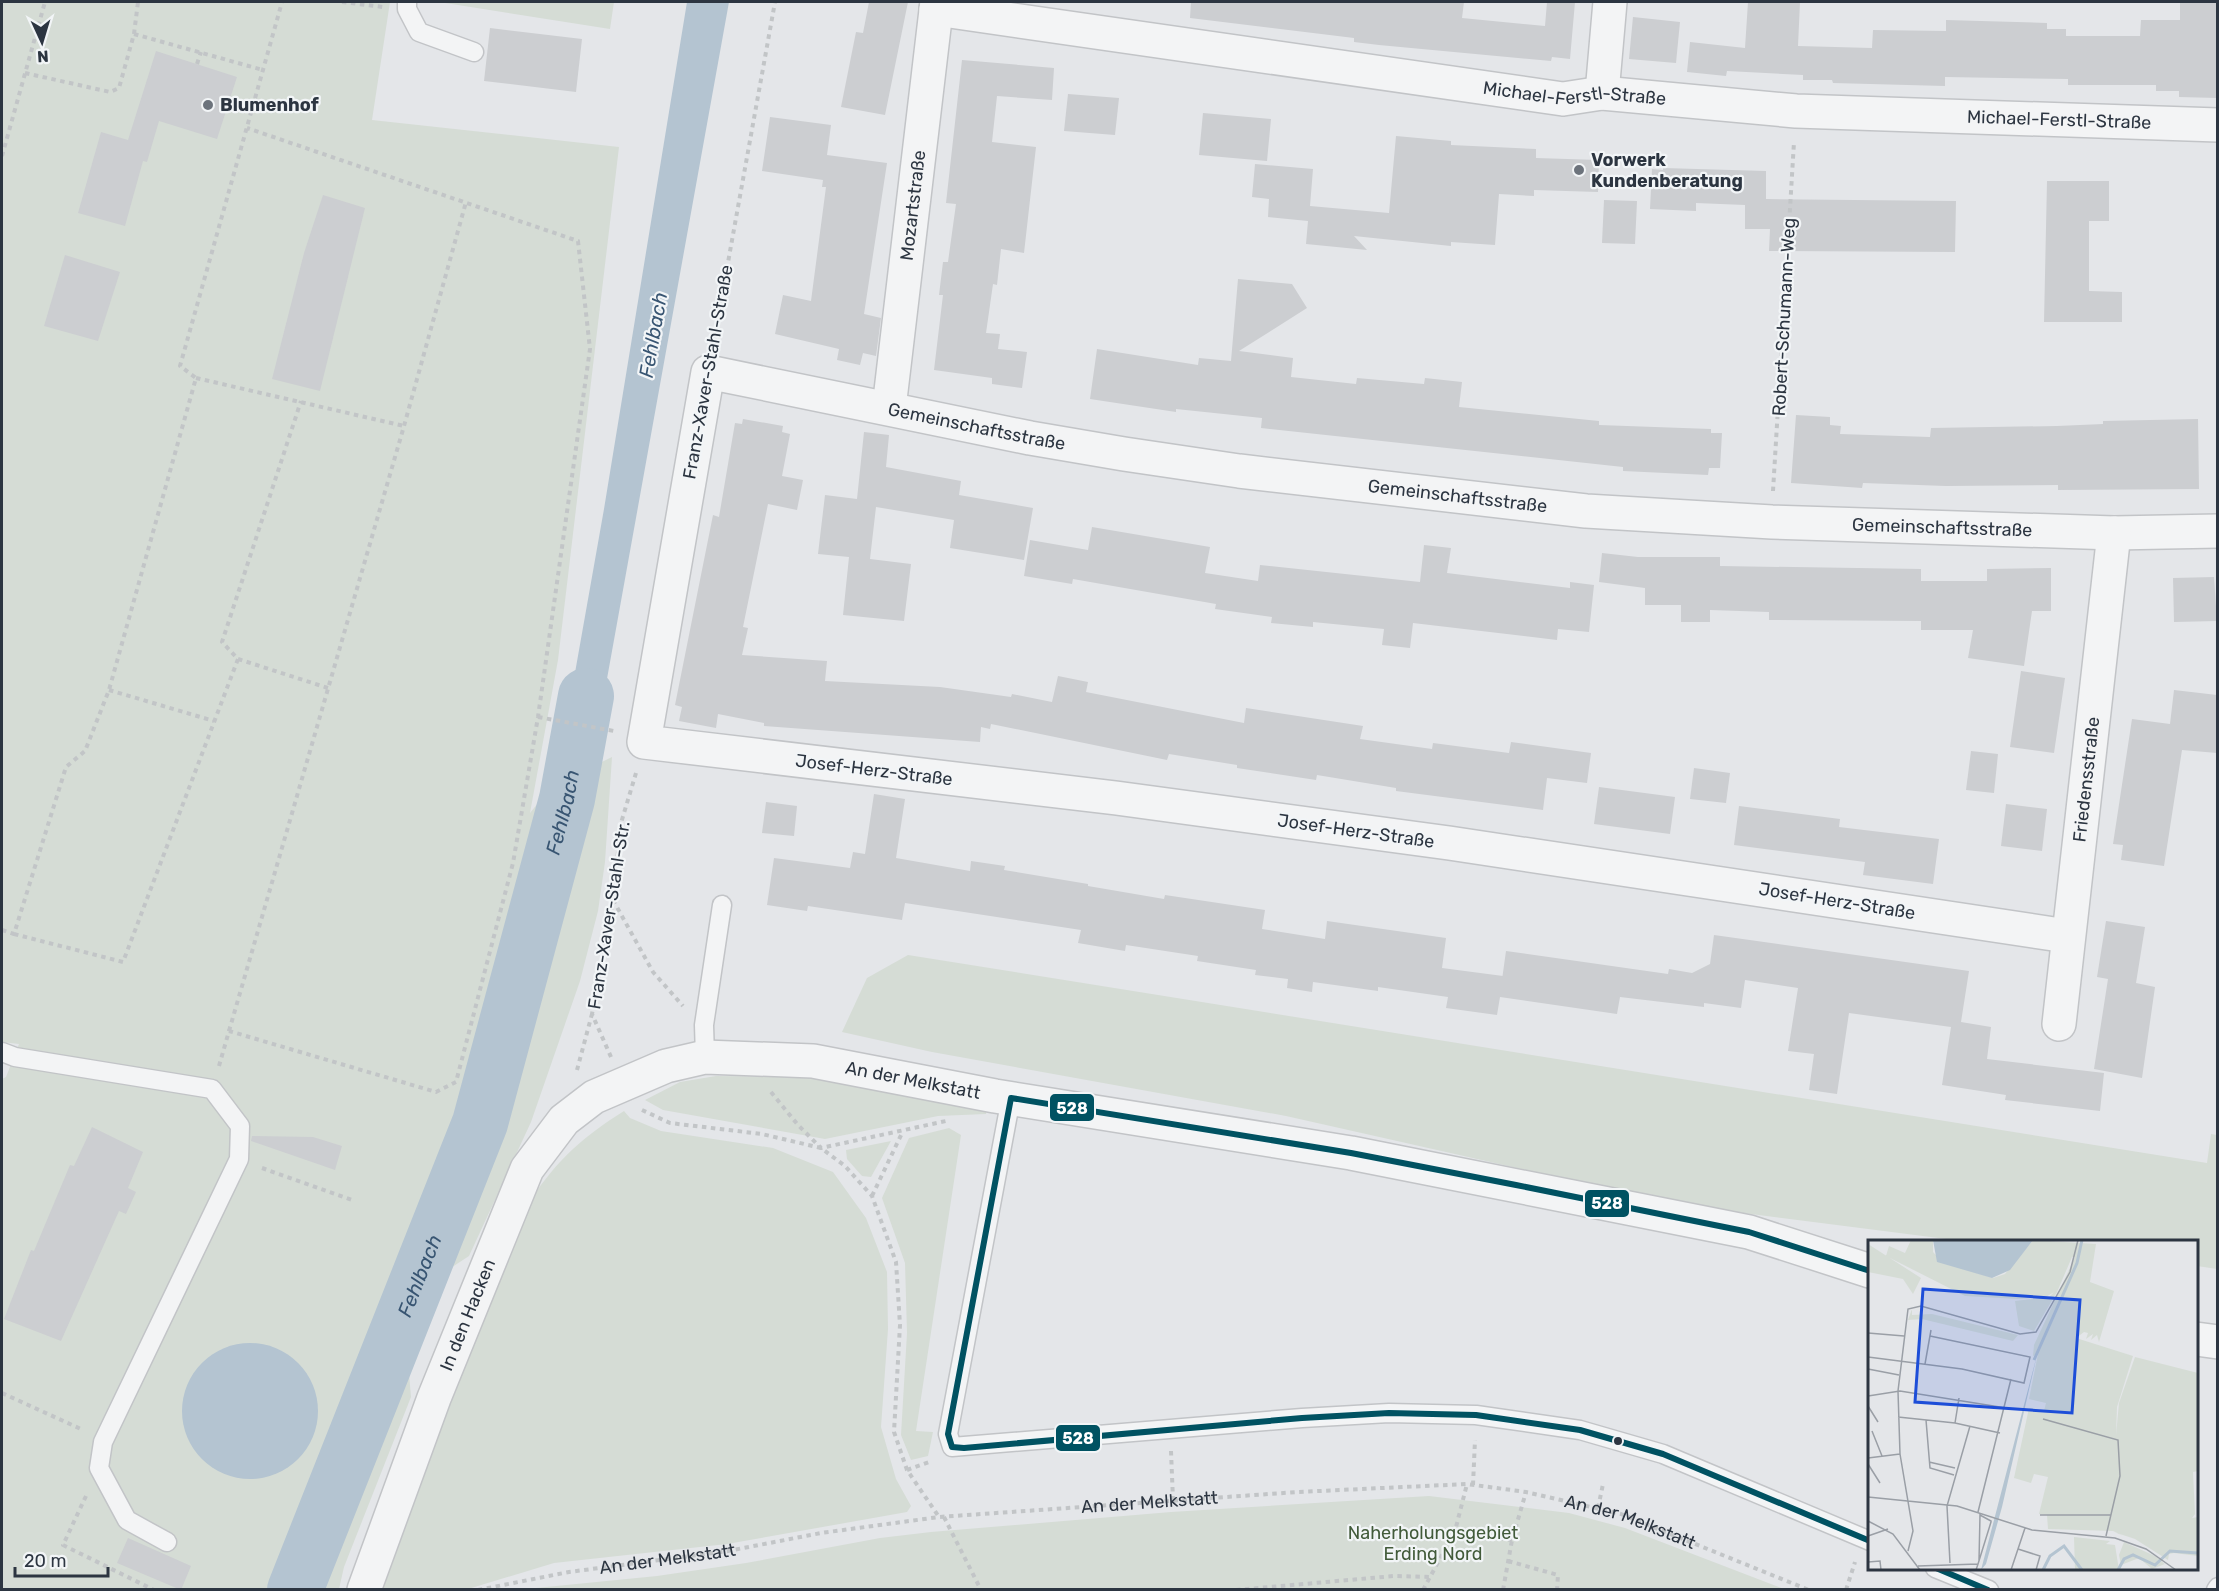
<svg xmlns="http://www.w3.org/2000/svg" width="2219" height="1591" font-family="Rubik,sans-serif">
<style>
.green{fill:#d5dcd5}
.water{fill:#b4c4d1}
.lines{fill:none;stroke-linecap:round;stroke-linejoin:round}
.river{stroke:#b4c4d1;stroke-width:56}
.building{fill:#ccced1}
.lane-casing{stroke:#c2c4c7;stroke-width:21}
.street-casing{stroke:#c2c4c7;stroke-width:36}
.path{stroke:#c2c5c7;stroke-width:4;stroke-dasharray:4.5 4.5;stroke-linecap:butt}
.lane{stroke:#f3f4f5;stroke-width:18}
.street{stroke:#f3f4f5;stroke-width:33}
.bus-1-casing{stroke:#f2f5f7;stroke-width:10}
.bus-1{stroke:#005262;stroke-width:6}
.poi-dot{fill:#6c737c;stroke:#f2f5f7;stroke-width:2}
.bus-dot{fill:#2c3541;stroke:#f2f5f7;stroke-width:2}
.labels{text-anchor:middle;stroke-width:4.5;stroke-linejoin:round;paint-order:stroke}
.street-label{font-size:18px;fill:#2c3541;stroke:#f2f5f7}
.poi-label{font-size:18px;font-weight:bold;fill:#2c3541;stroke:#f2f5f7;text-anchor:start}
.park-label{font-size:18px;fill:#425b3a;stroke:#f2f5f7}
.water-label{font-size:20px;font-style:italic;fill:#385572;stroke:#f2f5f7}
.inset-river{fill:none;stroke:#b4c4d1;stroke-width:3}
.inset-road{fill:none;stroke:#9a9fa6;stroke-width:1.5}
.view{fill:#1d4ed8;fill-opacity:0.15;stroke:#1d4ed8;stroke-width:3}
.inset-edge{fill:none;stroke:#2c3541;stroke-width:3}
.line-badge{stroke:#f2f5f7;stroke-width:2}
.badge-label{font-size:16px;text-anchor:middle;font-weight:bold;fill:#fff}
</style>
<rect width="100%" height="100%" fill="#e4e6e9"/>
<g class="green">
<path d="M2 2H390L372 120 619 147 558 660 530 813 551 787 612 757 605 862 598 911 580 981 531 1122 469 1256 434 1279 407 1350 411 1397 344 1567 339 1589H2V1079L6 1077 19 1044 2 1042Z"/>
<path d="M439 2H614L610 29Z"/>
<path d="M908 955 2207 1163 2211 1134 2217 1135V1269L2197 1266 2196 1242 1962 1241 1681 1205 1286 1116 932 1052 842 1032 867 978Z"/>
<path d="M716 1076 815 1077 987 1103 986 1114 938 1116 825 1139 663 1110 645 1100 680 1082Z"/>
<path d="M624 1111 630 1118 661 1131 773 1148 833 1172 866 1218 887 1272 888 1329 881 1427 896 1479 911 1506 907 1512 727 1544 554 1563 468 1589 378 1590 444 1404 532 1198C558 1159 584 1136 624 1111Z"/>
<path d="M949 1128 961 1135 916 1431 933 1432 928 1456 911 1460 901 1435 907 1333 905 1263 882 1198 909 1138Z"/>
<path d="M891 1141 871 1177 862 1176 847 1159 846 1150Z"/>
<path d="M1429 1496 1569 1513 1625 1528 1784 1589H526L657 1576 746 1563 880 1538 931 1532 1171 1512Z"/>
</g>
<g class="water">
<path d="M687 2H729L592 762 556 780 604 509Z"/>
<circle cx="250" cy="1411" r="68"/>
</g>
<g class="lines">
<path class="river" id="s1" d="M295 1590 480 1123 567 799 586 696"/>
</g>
<g class="building">
<path d="M869 2H908L885 115 841 107 856 32 863 33Z"/>
<path d="M1191 2H1464L1462 18 1545 26 1547 2H1575L1570 59 1552 57 1551 61 1379 45 1354 42V38L1190 18Z"/>
<path d="M1748 2H1800L1798 46 1872 48 1873 30 1946 31V20L2047 23V29H2066V36H2140L2141 20H2180V2H2217V98L2179 97V91H2156V85H2068V79L1945 77V86L1833 83 1832 80H1803V75L1727 71 1726 76 1687 72 1690 42 1745 48Z"/>
<path d="M1633 17 1680 22 1676 63 1629 59Z"/>
<path d="M490 28 582 39 576 92 484 81Z"/>
<path d="M156 51 237 77 217 139 159 121 147 162 143 161 125 226 78 213 101 132 128 140Z"/>
<path d="M962 60 1054 68 1052 100 997 96 992 142 1036 147 1024 253 1001 249 997 285 993 284 986 333 1000 334 998 349 1027 352 1022 388 992 384V378L934 370 943 295H939L943 262H948L956 204 946 203Z"/>
<path d="M1068 94 1119 98 1115 135 1064 131Z"/>
<path d="M1203 113 1271 119 1267 161 1199 155Z"/>
<path d="M770 117 831 125 827 155 887 163 864 314 881 318 876 356 863 353 860 365 837 360 839 349 775 334 783 295 811 301 826 187H822L823 180 762 171Z"/>
<path d="M1396 136 1451 141V145L1536 149V158L1599 160 1598 192 1534 190V196L1499 194 1495 245 1451 242V246L1354 236 1367 250 1306 244 1308 221 1268 217 1269 199 1252 197 1255 164 1313 169 1310 206 1389 213Z"/>
<path d="M1663 168 1766 171V199L1956 201 1955 252 1769 251 1770 229H1745V205L1696 203V211L1650 209 1652 169 1663 170Z"/>
<path d="M2047 181H2109V221H2089V291L2122 292V322H2044Z"/>
<path d="M323 195 365 208 320 391 272 379 304 253Z"/>
<path d="M1604 200 1637 201 1635 244 1602 243Z"/>
<path d="M65 255 120 272 98 341 44 326Z"/>
<path d="M1238 279 1292 284 1307 308 1239 351 1293 358 1291 377 1356 384 1357 378 1424 384 1425 378 1462 382 1459 407 1599 421V425L1711 429V433H1722L1720 468H1709L1708 475 1623 471V467L1261 428 1262 418 1176 409V412L1090 399 1097 349 1198 365 1199 358 1231 361Z"/>
<path d="M1796 415 1830 417V425L1841 426 1840 434 1930 437 1931 428 2057 426 2103 424V421L2198 419 2199 489 2058 490V485L1946 486 1863 483 1862 488 1791 483Z"/>
<path d="M743 419 783 426 782 432 790 434 782 476 803 480 797 510 768 504 743 627 748 628 742 655 827 661 825 681 940 687 1011 697 1012 694 1052 702 1058 676 1088 682 1086 692 1244 723 1246 708 1363 726 1360 739 1432 749 1433 743 1509 753 1511 742 1591 753 1587 783 1547 778 1543 810 1396 791V788L1317 775 1316 780 1237 768V765L1169 754 1167 760 991 724 990 729 981 727 980 742 764 726V723L718 714 716 728 679 721 682 707 675 705 713 515 719 517 735 423 742 424Z"/>
<path d="M864 432 889 435 886 467 961 481 959 495 1033 508 1024 560 950 548 954 520 876 507 870 559 911 564 904 621 843 615 849 557 818 554 825 495 857 499Z"/>
<path d="M1092 527 1210 547 1205 573 1258 581 1260 565 1420 582 1424 545 1451 548 1447 573 1570 588V582L1594 585 1589 632 1558 629 1557 640 1413 623 1410 648 1382 645 1384 629 1313 622V627L1271 623 1272 617 1215 609 1216 604 1073 579 1072 584 1024 576 1030 540 1088 550Z"/>
<path d="M1602 553 1638 557H1720V566L1921 569V581H1987V569L2051 568V611H2032L2024 666 1968 658 1973 630H1921V621L1769 620V612L1710 610V622H1681V605H1645V588L1599 582Z"/>
<path d="M2214 577 2217 621 2174 622 2173 578Z"/>
<path d="M2021 671 2065 678 2054 753 2010 747Z"/>
<path d="M2174 690 2217 695V753L2182 750 2164 866 2121 860 2123 845 2113 844 2132 719 2170 724Z"/>
<path d="M1971 751 1998 754 1994 793 1966 790Z"/>
<path d="M1694 768 1730 773 1726 803 1690 799Z"/>
<path d="M1599 787 1675 797 1670 834 1594 824Z"/>
<path d="M874 794 905 799 896 858 970 871 971 861 1005 866 1004 870 1088 884V886L1164 899 1165 895 1265 910 1262 929 1325 939 1327 921 1446 938 1442 968 1503 976 1501 987 1506 951 1668 974 1669 969 1692 973 1710 964 1714 935 1969 971 1961 1022 1991 1027 1987 1059 2104 1073 2100 1111 2005 1100 2006 1095 1942 1085 1951 1027 1849 1013 1837 1094 1809 1090 1814 1054 1788 1051 1798 988 1745 980 1741 1008 1704 1003V1007L1620 997 1617 1014 1500 997 1497 1015 1446 1008 1448 997 1378 987V991L1313 982 1312 992 1287 988 1288 979 1255 975 1256 970 1197 961 1198 956 1126 945 1125 951 1078 943 1081 930 964 912 905 903 902 920 808 906 807 911 767 905 774 858 850 868 853 852 865 854Z"/>
<path d="M766 802 797 806 794 836 762 833Z"/>
<path d="M2006 804 2047 809 2042 851 2001 846Z"/>
<path d="M1739 806 1840 819 1839 827 1939 839 1933 884 1863 875 1865 862 1734 845Z"/>
<path d="M2106 921 2145 927 2136 983 2155 987 2142 1078 2094 1069 2108 979 2097 977Z"/>
<path d="M92 1127 143 1152 128 1188 136 1192 126 1214 119 1211 61 1341 4 1319 31 1250 34 1251 70 1165 74 1166Z"/>
<path d="M252 1136 313 1137 342 1146 335 1170 251 1141Z"/>
<path d="M128 1538 191 1566 181 1590 117 1563Z"/>
</g>
<g class="lines">
<g class="lane-casing">
<g id="lane">
<path d="M407 2V9L419 32 474 52"/>
<path d="M2 1052 15 1057 212 1089 240 1126 239 1159 103 1442 99 1468 127 1520 167 1542"/>
<path d="M705 1057 704 1025 722 905"/>
<path d="M1011 1098 948 1434 952 1447 1302 1418 1389 1413 1476 1415 1580 1430 1663 1454 1870 1541"/>
<path d="M1935 1568 1989 1590"/>
<path d="M2216 1590 2218 1587"/>
</g>
</g>
<g class="street-casing">
<g id="street">
<path id="s3" d="M936 9 1563 99 1602 93 1796 111 2218 125"/>
<path d="M1602 93 1610 2"/>
<path id="s4" d="M889 408 937 2"/>
<path id="s5" d="M2067 936 1449 843 1116 798 644 742 708 372 1030 438 1124 454 1239 471 1586 511 1772 522 2114 533 2218 531"/>
<path id="s6" d="M2059 1024 2114 533"/>
<path d="M2196 1339 2218 1342"/>
<path id="s7" d="M364 1590 434 1398 527 1169 564 1120 594 1097 666 1066 705 1057 813 1061 995 1096 1351 1153 1749 1232 1870 1271"/>
</g>
</g>
<g class="path">
<path d="M342 2 383 7"/>
<path d="M134 34 263 70"/>
<path d="M197 64 201 52"/>
<path d="M25 73 110 92 119 88 134 34 138 2"/>
<path d="M2 156 45 2"/>
<path d="M714 340 775 2"/>
<path d="M196 378 404 426"/>
<path d="M1773 491 1794 142"/>
<path d="M238 659 328 688"/>
<path d="M109 690 214 721"/>
<path d="M538 717 614 731"/>
<path d="M613 900 653 972 683 1006"/>
<path d="M2 930 14 934 66 767 85 751 109 690 196 378 180 366 282 2"/>
<path d="M14 934 123 962 238 659 222 642 301 401"/>
<path d="M229 1031 404 426 466 202"/>
<path d="M611 1057 592 1014 613 900 621 823 636 773"/>
<path d="M219 1066 229 1031 436 1092 456 1082 513 863 538 717 590 349 578 241 247 128"/>
<path d="M577 1070 592 1014"/>
<path d="M771 1092 798 1125 821 1148 946 1121"/>
<path d="M642 1110 670 1123 762 1134 821 1148 845 1166 872 1196 896 1262 900 1325 894 1432 907 1470 939 1517"/>
<path d="M262 1168 352 1200"/>
<path d="M872 1196 903 1131"/>
<path d="M2 1393 83 1430"/>
<path d="M1171 1451 1173 1500"/>
<path d="M907 1470 932 1461"/>
<path d="M1473 1485 1475 1440"/>
<path d="M86 1496 63 1545 154 1590"/>
<path d="M1598 1508 1603 1484"/>
<path d="M944 1517 981 1590"/>
<path d="M1455 1531 1512 1540"/>
<path d="M1508 1561 1558 1575 1557 1590"/>
<path id="s2" d="M478 1590 569 1572 728 1551 821 1533 939 1517 1298 1492 1467 1484 1526 1492 1621 1514 1809 1590"/>
<path d="M1236 1590 1394 1576 1430 1577"/>
<path d="M1423 1590 1455 1531 1467 1484"/>
<path d="M1503 1590 1512 1540 1526 1492"/>
<path d="M1846 1590 1855 1562"/>
</g>
<use href="#lane" class="lane"/>
<use href="#street" class="street"/>
<g class="bus-1-casing">
<g id="bus-1">
<path d="M1870 1271 1749 1232 1516 1185 1351 1153 1011 1098 948 1434 952 1447 964 1448 1302 1418 1389 1413 1476 1415 1580 1430 1663 1454 1870 1541"/>
<path d="M1936 1568 1988 1590"/>
</g>
</g>
<use href="#bus-1" class="bus-1"/>
</g>
<g class="poi-dot">
<circle cx="208" cy="105" r="6"/>
<circle cx="1579" cy="170" r="6"/>
</g>
<circle class="bus-dot" cx="1618" cy="1441" r="5"/>
<g class="labels">
<g class="street-label">
<text dy="6" stroke="none"><textPath href="#s3" startOffset="645">Michael-Ferstl-Straße</textPath></text>
<text dy="6" stroke="none"><textPath href="#s3" startOffset="1131">Michael-Ferstl-Straße</textPath></text>
<text dy="6" stroke="none"><textPath href="#s4" startOffset="204">Mozartstraße</textPath></text>
<text transform="translate(1784 317) rotate(-87)" y="6">Robert-Schumann-Weg</text>
<text transform="translate(708 372) rotate(-80)" y="6">Franz-Xaver-Stahl-Straße</text>
<text dy="6" stroke="none"><textPath href="#s5" startOffset="2086">Gemeinschaftsstraße</textPath></text>
<text dy="6" stroke="none"><textPath href="#s5" startOffset="2572">Gemeinschaftsstraße</textPath></text>
<text dy="6" stroke="none"><textPath href="#s5" startOffset="3058">Gemeinschaftsstraße</textPath></text>
<text transform="translate(874 770) rotate(7)" y="6">Josef-Herz-Straße</text>
<text dy="6" stroke="none"><textPath href="#s6" startOffset="246">Friedensstraße</textPath></text>
<text transform="translate(1356 831) rotate(8)" y="6">Josef-Herz-Straße</text>
<text transform="translate(1837 901) rotate(9)" y="6">Josef-Herz-Straße</text>
<text transform="translate(609 915) rotate(-81)" y="6">Franz-Xaver-Stahl-Str.</text>
<text dy="6" stroke="none"><textPath href="#s7" startOffset="879">An der Melkstatt</textPath></text>
<text dy="6" stroke="none"><textPath href="#s7" startOffset="294">In den Hacken</textPath></text>
<text dy="6" stroke="none"><textPath href="#s2" startOffset="678">An der Melkstatt</textPath></text>
<text dy="6" stroke="none"><textPath href="#s2" startOffset="1164">An der Melkstatt</textPath></text>
<text dy="6" stroke="none"><textPath href="#s2" startOffset="192">An der Melkstatt</textPath></text>
</g>
<g class="poi-label">
<text x="220" y="111">Blumenhof</text>
<text x="1591" y="166">Vorwerk<tspan x="1591" dy="21">Kundenberatung</tspan></text>
</g>
<g class="park-label">
<text x="1433" y="1539">Naherholungsgebiet<tspan x="1433" dy="21">Erding Nord</tspan></text>
</g>
<g class="water-label">
<text transform="translate(653 335) rotate(-80)" y="7">Fehlbach</text>
<text dy="7" stroke="none"><textPath href="#s1" startOffset="824">Fehlbach</textPath></text>
<text dy="7" stroke="none"><textPath href="#s1" startOffset="338">Fehlbach</textPath></text>
</g>
</g>
<g transform="translate(1868 1240)">
<rect width="330" height="330" fill="#e4e6e9"/>
<path d="M43 0H65V12L74 22 125 38 137 34 165 0 228 4 222 42 246 51 231 102 229 95 223 100 225 94 218 99 220 93 216 92 208 98 265 116 249 167 248 195 251 163 267 117 330 133V231L325 232 327 274 324 278 330 277V316L306 313 301 314 300 320 267 299 246 292 256 296 245 291 180 289 179 275 171 274 180 237 166 234 163 243 146 238 161 168 176 171 178 163 161 159 170 114 165 116 166 105 207 17H204L189 52 166 91 151 86 147 61 181 57 186 52 178 57 150 59 97 56 18 16 21 6 37 13ZM0 4 53 38 45 54 35 39 0 32ZM44 69V75L64 74 150 95 145 101 54 79 40 80ZM206 297 242 301 238 304 247 305 251 330H207ZM256 302 287 316 297 324 284 329 271 318 253 325 251 315Z" fill="#d5dcd5"/>
<path d="M65 0H165L142 30 124 38 69 22ZM169 115 134 267 118 324 113 330Z" fill="#b4c4d1"/>
<path class="inset-river" d="M166 120 209 23 214 0M175 330 182 316 196 306 214 330M250 330 256 319 265 315 287 325 302 311 330 313"/>
<path class="inset-road" d="M0 93 36 96M0 117 94 129 156 143 162 117 62 96M57 124 63 90M0 129 31 135M0 156 32 151 138 168M0 166 10 182M30 177 87 183 132 193M175 179 250 200 252 236 238 296M58 180 62 228 86 235M87 183 91 158M4 191 14 216M0 218 32 214M61 222 87 228M0 224 12 243M0 257 89 266 164 290 247 298 278 309 308 330M110 272 143 139M172 275H243M0 281 25 294 52 330M0 296 20 289M150 309 172 316 168 330M40 311 45 291 32 214 30 151 40 69 53 66 152 94 168 92 202 32 210 0M0 322 12 321 13 330M82 323 79 266 102 186M50 326 110 324M108 330 110 324 123 282V281L112 275 111 321M143 330 157 288"/>
<path class="view" d="M55 49 212 60 204 173 47 162Z"/>
<rect width="330" height="330" class="inset-edge"/>
</g>
<g class="line-badge">
<rect x="1049" y="1093" width="46" height="29" rx="6" fill="#005262"/>
<rect x="1584" y="1189" width="46" height="29" rx="6" fill="#005262"/>
<rect x="1055" y="1424" width="46" height="28" rx="6" fill="#005262"/>
</g>
<g class="badge-label">
<text x="1072" y="1114">528</text>
<text x="1607" y="1209">528</text>
<text x="1078" y="1444">528</text>
</g>
<rect width="2219" height="1591" fill="none" stroke="#2c3541" stroke-width="6"/>
<g transform="translate(42 42) rotate(176)" stroke="#f2f5f7" stroke-width="4.5" paint-order="stroke">
<path d="M0-4.5L10 22L0 15L-10 22Z" fill="#2c3541"/>
<text y="-9" font-size="16" font-weight="bold" text-anchor="middle" fill="#2c3541">N</text>
</g>
<path d="M15 1567v9h93v-9" fill="none" stroke="#2c3541" stroke-width="3"/>
<text x="24" y="1567" font-size="18" fill="#2c3541" stroke="#f2f5f7" stroke-width="4.5" paint-order="stroke">20 m</text>
</svg>
